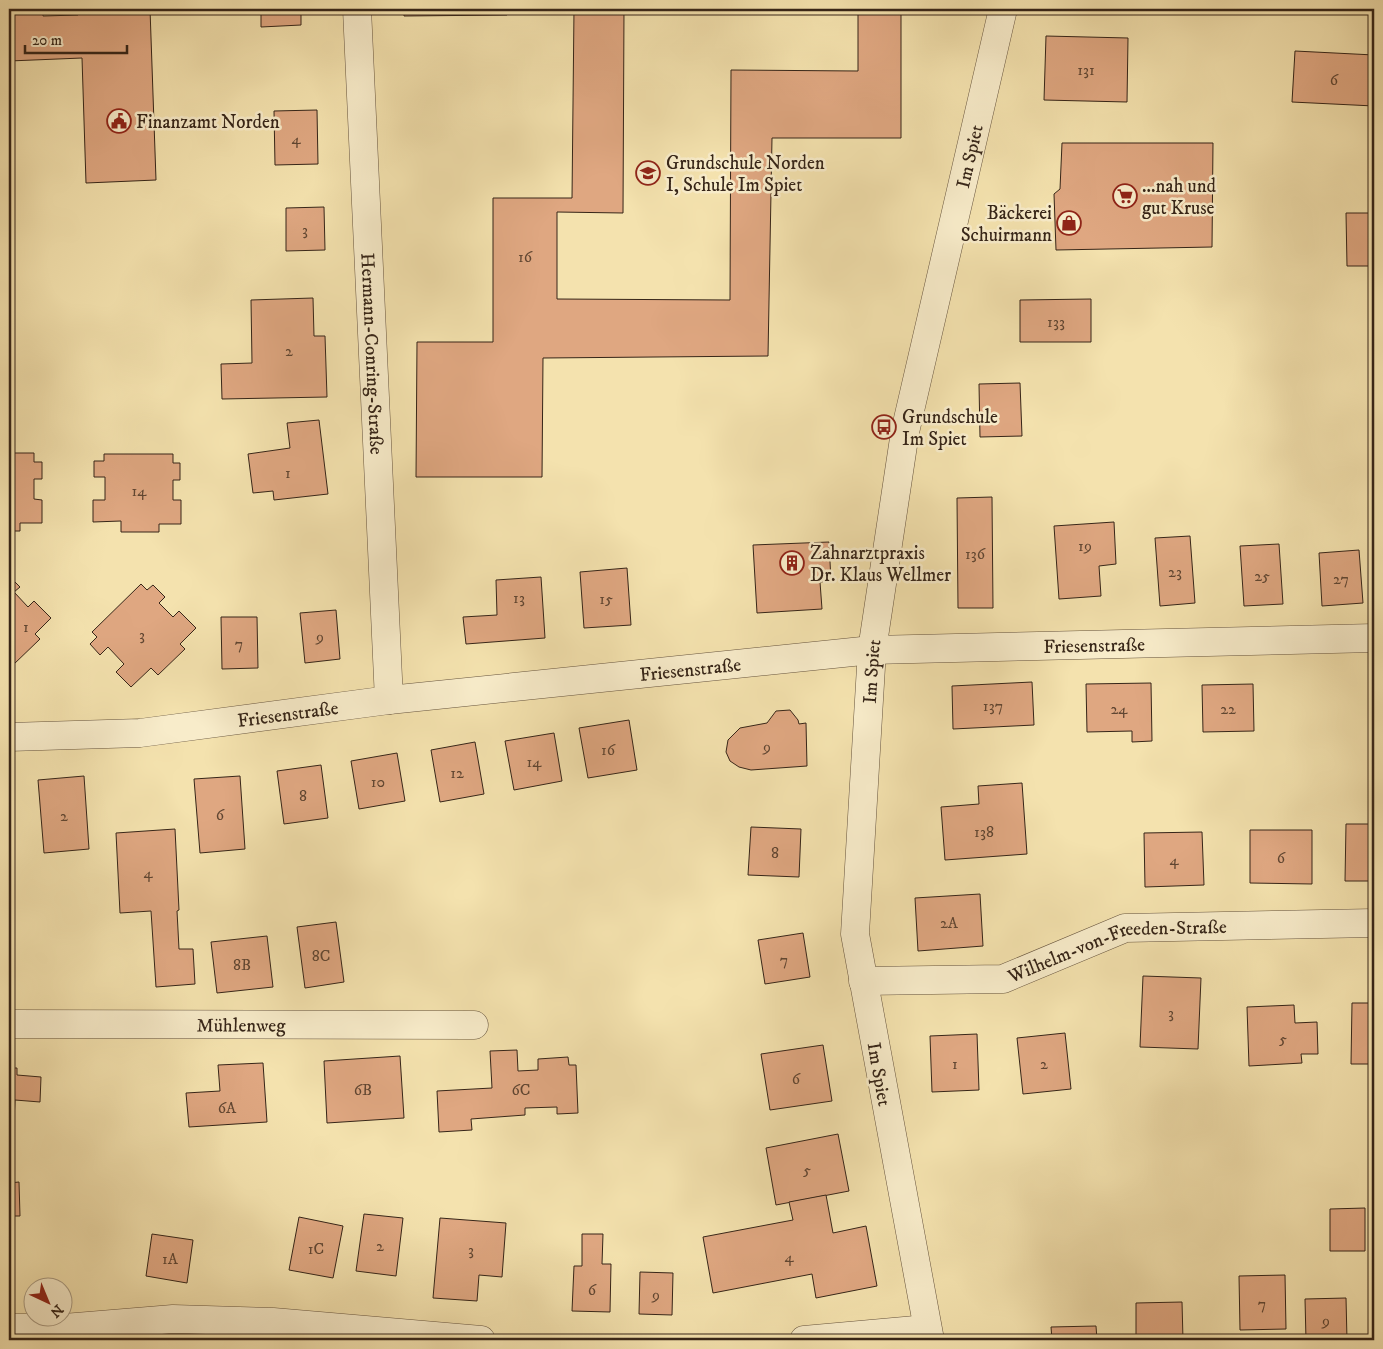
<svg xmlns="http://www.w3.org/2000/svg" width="1383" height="1349" font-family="'IM FELL DW Pica',serif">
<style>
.building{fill:#dfa781;stroke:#362518}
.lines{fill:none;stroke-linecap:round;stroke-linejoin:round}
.street-casing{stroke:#66543e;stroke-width:29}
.street{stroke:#f8ecca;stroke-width:28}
.labels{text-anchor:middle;stroke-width:5;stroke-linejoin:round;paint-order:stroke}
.number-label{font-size:16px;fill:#604632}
.poi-label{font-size:19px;fill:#362518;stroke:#f8ecca;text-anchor:start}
.street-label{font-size:19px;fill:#362518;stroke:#f8ecca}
</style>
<rect width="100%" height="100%" fill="#f4e2ae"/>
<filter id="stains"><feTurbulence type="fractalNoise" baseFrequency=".004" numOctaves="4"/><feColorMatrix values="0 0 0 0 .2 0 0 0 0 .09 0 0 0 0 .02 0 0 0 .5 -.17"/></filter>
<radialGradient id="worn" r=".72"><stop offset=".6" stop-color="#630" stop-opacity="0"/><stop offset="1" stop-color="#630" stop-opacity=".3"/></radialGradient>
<g class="building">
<path d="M9 9H43V16L78 15V9H150L156 180 86 183 82 58 9 61Z"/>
<path d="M261 9H301V25L261 27Z"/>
<path d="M404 9H507V15L404 16Z"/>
<path d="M574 9H624L623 213 557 212V299L730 300 731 70 858 71V9H901V138H772L768 356 543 358 542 477H416L417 342H493V198H572Z"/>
<path d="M1046 36 1128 38 1127 102 1044 100Z"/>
<path d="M1295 51 1374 55V106L1292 102Z"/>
<path d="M317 110 318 164 275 165 274 111Z"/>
<path d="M1062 143H1213L1212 247 1056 250 1054 194 1060 189Z"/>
<path d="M324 207 325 250 286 251V208Z"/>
<path d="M1346 213H1374V266H1347Z"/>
<path d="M313 298 314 336H325L327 397 222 399 221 364 252 363 251 300Z"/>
<path d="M1091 299V342H1020V300Z"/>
<path d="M1020 383 1022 436 980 437 979 384Z"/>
<path d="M319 420 328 494 274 500 273 491 253 493 248 454 290 448 287 423Z"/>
<path d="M9 453H34V462H42V479H34V499L42 500V523H20V531H9Z"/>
<path d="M104 454H173V463H180V480H173V500H181V524H159V532H121V521L93 522V500H105V477H94V461H104Z"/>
<path d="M992 497 993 608H958L957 498Z"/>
<path d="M1114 522 1116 564 1099 566 1101 596 1059 599 1054 526Z"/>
<path d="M1190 536 1195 603 1160 606 1155 538Z"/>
<path d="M829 542 831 581 820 582 822 609 757 613 753 545Z"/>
<path d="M1279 544 1283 604 1244 606 1240 546Z"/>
<path d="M1359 550 1363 603 1322 606 1319 553Z"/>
<path d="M627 568 631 625 584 628 580 572Z"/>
<path d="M9 576 20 587 14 592 28 607 34 601 51 618 35 634 40 639 13 665 9 661Z"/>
<path d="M541 577 545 638 466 644 463 617 497 615 496 580Z"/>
<path d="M141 584 147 590 153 585 165 597 159 603 173 617 179 611 196 628 180 644 185 649 158 675 151 668 131 687 116 672 124 664 108 647 100 655 90 644 97 637 92 632Z"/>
<path d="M336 610 340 659 305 663 300 613Z"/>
<path d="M221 617H257L258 668 222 669Z"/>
<path d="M1032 682 1034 725 953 729 952 686Z"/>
<path d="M1151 683 1152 741 1132 742V731L1087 732 1086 684Z"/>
<path d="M1253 684 1254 731 1203 732 1202 685Z"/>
<path d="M790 710 798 720 799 724 806 723 807 766 751 770 739 767 730 761 726 752 728 740 740 728 767 723 776 711Z"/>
<path d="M629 720 637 770 588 778 579 728Z"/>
<path d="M554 733 562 781 514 790 505 741Z"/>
<path d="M475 742 484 794 440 802 431 750Z"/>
<path d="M397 753 405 801 359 809 351 761Z"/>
<path d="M321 765 328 818 284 824 277 771Z"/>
<path d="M84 776 89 849 44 853 38 780Z"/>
<path d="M240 776 245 849 200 853 194 779Z"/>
<path d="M1022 783 1027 854 945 860 941 807 979 804 978 786Z"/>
<path d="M1346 824H1374V881H1345Z"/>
<path d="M751 827 801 829 799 877 748 875Z"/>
<path d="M175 829 179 910 177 911 179 949H193L195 984 156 987 151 911 120 913 116 833Z"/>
<path d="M1250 830H1312V884L1250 883Z"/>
<path d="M1202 832 1204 885 1145 887 1144 833Z"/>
<path d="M980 894 983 946 918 951 915 898Z"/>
<path d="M336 922 344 982 305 988 297 927Z"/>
<path d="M803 933 810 977 765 984 758 940Z"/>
<path d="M267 936 273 987 217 993 211 942Z"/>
<path d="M1143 976 1201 978 1198 1049 1140 1047Z"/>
<path d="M1352 1003H1374V1064H1351Z"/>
<path d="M1294 1005 1295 1023 1317 1022 1318 1054H1301L1302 1063 1249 1066 1247 1007Z"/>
<path d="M1065 1033 1071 1089 1023 1094 1017 1038Z"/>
<path d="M977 1034 979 1090 932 1092 930 1036Z"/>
<path d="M823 1045 832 1101 770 1110 761 1054Z"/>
<path d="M517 1050 518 1071 538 1070V1059L568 1057 569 1065H576L578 1113 557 1114V1107L525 1108V1115L471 1119 472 1130 439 1132 437 1091 492 1088 490 1051Z"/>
<path d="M400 1056 404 1118 327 1123 324 1061Z"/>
<path d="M263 1063 267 1122 189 1127 186 1093 220 1091 218 1065Z"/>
<path d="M9 1068H17V1075L41 1077 40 1102 15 1100 14 1121H9Z"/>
<path d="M838 1134 849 1191 776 1205 766 1148Z"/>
<path d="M19 1182 20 1216H9V1183Z"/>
<path d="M826 1195 833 1233 866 1226 877 1286 816 1298 812 1274 713 1293 703 1237 793 1220 789 1202Z"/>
<path d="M1365 1208V1251H1330V1209Z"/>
<path d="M364 1214 403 1218 396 1276 356 1271Z"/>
<path d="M299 1217 343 1226 333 1278 289 1270Z"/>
<path d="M440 1218 506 1223 502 1277 479 1275 477 1301 433 1298Z"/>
<path d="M152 1234 193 1240 187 1283 146 1276Z"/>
<path d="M582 1234H603L602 1264H611L610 1312 572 1311 574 1266H582Z"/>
<path d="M640 1272 673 1273 672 1315 639 1314Z"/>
<path d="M1285 1275 1286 1329 1240 1330 1239 1276Z"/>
<path d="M1346 1298 1347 1340H1306L1305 1299Z"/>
<path d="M1182 1302 1183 1340H1136V1303Z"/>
<path d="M1096 1326 1097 1340H1052L1051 1327Z"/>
</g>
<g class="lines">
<g class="street-casing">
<g id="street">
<path id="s1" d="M357 9 389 700"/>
<path id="s2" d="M9 737 140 733 389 700 872 650 1374 638"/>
<path id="s3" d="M863 981 1003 979 1125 928 1374 923"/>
<path id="s4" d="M9 1024 474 1025"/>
<path d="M9 1328H64L173 1319 273 1322 481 1340"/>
<path d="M804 1340 927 1329"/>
<path id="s5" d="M930 1340 855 934 872 650 905 432 1003 9"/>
</g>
</g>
<use href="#street" class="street"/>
</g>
<defs>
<g id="civic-ring" transform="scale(1.25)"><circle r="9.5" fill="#f8ecca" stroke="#8f2418" stroke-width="1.5"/><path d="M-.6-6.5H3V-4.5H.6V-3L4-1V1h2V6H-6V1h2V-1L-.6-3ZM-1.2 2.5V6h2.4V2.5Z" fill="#8f2418"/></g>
<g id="school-ring" transform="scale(1.25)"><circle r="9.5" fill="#f8ecca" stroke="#8f2418" stroke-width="1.5"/><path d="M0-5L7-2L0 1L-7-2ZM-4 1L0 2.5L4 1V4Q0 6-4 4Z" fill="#8f2418"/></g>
<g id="supermarket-ring" transform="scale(1.25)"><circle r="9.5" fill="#f8ecca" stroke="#8f2418" stroke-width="1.5"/><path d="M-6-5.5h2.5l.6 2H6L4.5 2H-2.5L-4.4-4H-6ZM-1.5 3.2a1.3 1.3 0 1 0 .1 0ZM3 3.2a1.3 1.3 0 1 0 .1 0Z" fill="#8f2418"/></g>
<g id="shop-ring" transform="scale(1.25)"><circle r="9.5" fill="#f8ecca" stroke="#8f2418" stroke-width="1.5"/><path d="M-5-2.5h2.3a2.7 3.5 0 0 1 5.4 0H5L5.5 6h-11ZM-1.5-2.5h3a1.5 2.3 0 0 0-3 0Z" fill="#8f2418"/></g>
<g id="bus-ring" transform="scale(1.25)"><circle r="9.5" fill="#f8ecca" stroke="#8f2418" stroke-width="1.5"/><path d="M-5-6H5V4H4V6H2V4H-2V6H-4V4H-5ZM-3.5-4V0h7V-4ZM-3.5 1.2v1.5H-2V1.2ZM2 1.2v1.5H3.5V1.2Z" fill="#8f2418"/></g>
<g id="building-ring" transform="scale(1.25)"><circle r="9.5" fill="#f8ecca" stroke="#8f2418" stroke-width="1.5"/><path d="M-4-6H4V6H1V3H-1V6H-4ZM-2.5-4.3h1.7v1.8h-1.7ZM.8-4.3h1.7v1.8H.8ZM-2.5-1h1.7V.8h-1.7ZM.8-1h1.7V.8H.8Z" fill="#8f2418"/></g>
</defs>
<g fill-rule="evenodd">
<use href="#civic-ring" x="119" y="121"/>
<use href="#school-ring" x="648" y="173"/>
<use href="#supermarket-ring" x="1125" y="196"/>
<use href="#shop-ring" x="1069" y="223"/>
<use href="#bus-ring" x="884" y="427"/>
<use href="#building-ring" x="792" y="563"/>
</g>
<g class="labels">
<g class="number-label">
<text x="1086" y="75">131</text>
<text x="1334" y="85">6</text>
<text x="296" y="144">4</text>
<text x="305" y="235">3</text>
<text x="525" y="262">16</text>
<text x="1056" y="327">133</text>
<text x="289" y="356">2</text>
<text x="288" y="478">1</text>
<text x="139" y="496">14</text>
<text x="1085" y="551">19</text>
<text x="975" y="559">136</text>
<text x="1175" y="577">23</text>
<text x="1262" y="581">25</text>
<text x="1341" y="584">27</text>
<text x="519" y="603">13</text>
<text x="606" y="604">15</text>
<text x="26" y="632">1</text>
<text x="142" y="640">3</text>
<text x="320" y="642">9</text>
<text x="239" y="649">7</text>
<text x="993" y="711">137</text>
<text x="1119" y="714">24</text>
<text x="1228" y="714">22</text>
<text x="767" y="752">9</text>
<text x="608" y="755">16</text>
<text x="534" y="767">14</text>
<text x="457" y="778">12</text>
<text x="378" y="787">10</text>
<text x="303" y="801">8</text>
<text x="220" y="820">6</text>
<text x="64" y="821">2</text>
<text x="984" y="837">138</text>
<text x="775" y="858">8</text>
<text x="1281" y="863">6</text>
<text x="1174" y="865">4</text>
<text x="148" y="878">4</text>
<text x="949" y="928">2A</text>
<text x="321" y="961">8C</text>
<text x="784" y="965">7</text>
<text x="242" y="970">8B</text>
<text x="1171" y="1018">3</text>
<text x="1283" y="1044">5</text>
<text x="955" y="1069">1</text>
<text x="1044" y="1069">2</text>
<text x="796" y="1084">6</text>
<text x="363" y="1095">6B</text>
<text x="521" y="1095">6C</text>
<text x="227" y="1113">6A</text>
<text x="807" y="1175">5</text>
<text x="380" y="1251">2</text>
<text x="316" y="1254">1C</text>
<text x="471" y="1255">3</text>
<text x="789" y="1262">4</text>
<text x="170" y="1264">1A</text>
<text x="592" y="1295">6</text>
<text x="656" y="1300">9</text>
<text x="1262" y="1309">7</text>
<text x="1326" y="1326">9</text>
</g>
<g class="poi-label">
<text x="136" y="128">Finanzamt Norden</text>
<text x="666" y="169">Grundschule Norden<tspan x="666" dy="22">I, Schule Im Spiet</tspan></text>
<text x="1142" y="192">...nah und<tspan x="1142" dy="22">gut Kruse</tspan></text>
<text x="1052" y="219" text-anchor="end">Bäckerei<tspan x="1052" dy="22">Schuirmann</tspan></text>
<text x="902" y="423">Grundschule<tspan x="902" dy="22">Im Spiet</tspan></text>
<text x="810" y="559">Zahnarztpraxis<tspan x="810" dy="22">Dr. Klaus Wellmer</tspan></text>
</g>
<g class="street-label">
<text dy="7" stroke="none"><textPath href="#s5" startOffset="1201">Im Spiet</textPath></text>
<text dy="7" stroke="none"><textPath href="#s1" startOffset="345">Hermann-Conring-Straße</textPath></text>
<text dy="7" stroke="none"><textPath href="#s2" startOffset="1090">Friesenstraße</textPath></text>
<text dy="7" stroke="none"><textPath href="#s2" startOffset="685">Friesenstraße</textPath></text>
<text dy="7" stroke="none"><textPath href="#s5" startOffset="676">Im Spiet</textPath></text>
<text dy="7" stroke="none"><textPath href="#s2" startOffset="280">Friesenstraße</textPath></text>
<text dy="7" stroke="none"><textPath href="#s3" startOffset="260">Wilhelm-von-Freeden-Straße</textPath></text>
<text dy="7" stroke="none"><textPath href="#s4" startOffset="232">Mühlenweg</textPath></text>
<text transform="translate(880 1074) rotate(80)" y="7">Im Spiet</text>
</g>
</g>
<rect width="1383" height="1349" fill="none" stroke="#f4e2ae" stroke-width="30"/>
<rect x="10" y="10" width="1363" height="1329" fill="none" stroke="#362518" stroke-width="2.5"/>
<rect x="15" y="15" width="1353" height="1319" fill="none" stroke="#362518"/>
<g transform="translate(48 1302) rotate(136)"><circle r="24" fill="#f8ecca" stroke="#aa9c83"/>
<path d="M0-4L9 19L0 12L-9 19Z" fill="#8f2418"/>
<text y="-8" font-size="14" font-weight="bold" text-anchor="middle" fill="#362518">N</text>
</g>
<path d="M25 45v8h102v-8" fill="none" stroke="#362518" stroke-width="2.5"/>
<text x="32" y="45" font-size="15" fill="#362518" stroke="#f8ecca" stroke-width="4" paint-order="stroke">20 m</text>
<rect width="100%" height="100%" filter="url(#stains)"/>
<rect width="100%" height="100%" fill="url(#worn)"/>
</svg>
